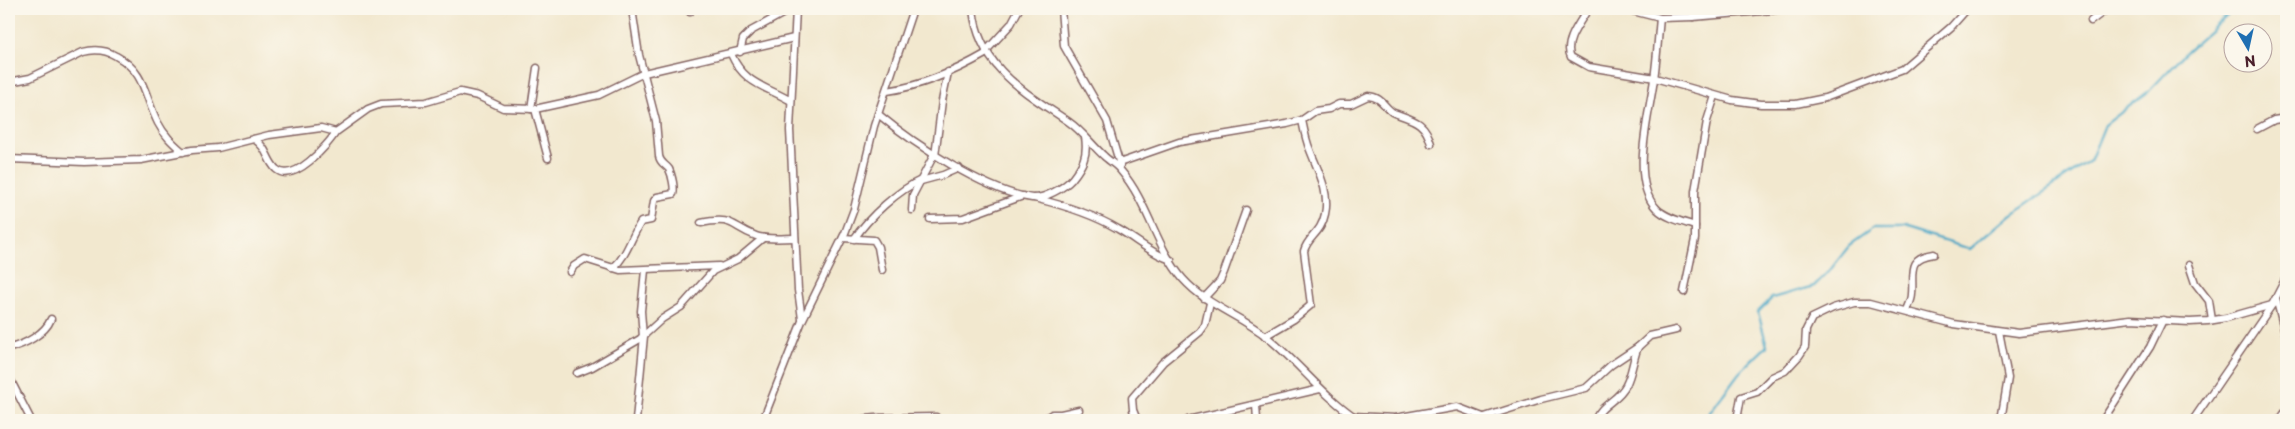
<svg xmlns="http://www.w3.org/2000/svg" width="2295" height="429" font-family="'Playpen Sans',sans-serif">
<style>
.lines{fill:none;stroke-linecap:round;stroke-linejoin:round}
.stream{stroke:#45a6c5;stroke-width:2.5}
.street-casing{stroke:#856564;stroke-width:9}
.street{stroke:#fff;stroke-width:6}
</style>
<rect width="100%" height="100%" fill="#fbf7ec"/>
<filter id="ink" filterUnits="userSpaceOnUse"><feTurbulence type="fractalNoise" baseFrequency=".02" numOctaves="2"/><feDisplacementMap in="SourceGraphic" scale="10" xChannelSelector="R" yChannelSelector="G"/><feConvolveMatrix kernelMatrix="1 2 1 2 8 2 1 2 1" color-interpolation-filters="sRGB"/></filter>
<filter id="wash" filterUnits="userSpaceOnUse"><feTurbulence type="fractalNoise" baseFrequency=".0096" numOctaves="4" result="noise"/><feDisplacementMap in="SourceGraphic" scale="20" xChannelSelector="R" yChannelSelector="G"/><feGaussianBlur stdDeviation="1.12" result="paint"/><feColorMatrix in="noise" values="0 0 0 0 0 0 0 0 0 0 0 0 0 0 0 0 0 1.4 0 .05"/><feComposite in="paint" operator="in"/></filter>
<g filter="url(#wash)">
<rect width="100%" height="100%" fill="#f2e8cf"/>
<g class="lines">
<path class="stream" d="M1704 420 1739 373 1767 346 1758 312 1772 298 1814 286 1831 269 1849 246 1873 229H1905L1970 249 2010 215 2090 161 2105 125 2149 91 2188 50 2235 9"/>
</g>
</g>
<g filter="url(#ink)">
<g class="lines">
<g class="street-casing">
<g id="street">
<path d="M690 9V12"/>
<path d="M796 9 790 130 798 290 802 319"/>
<path d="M973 9C979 68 1025 92 1069 122 1082 131 1092 145 1104 156 1109 161 1117 165 1121 171 1148 202 1156 248 1183 279 1207 306 1240 315 1267 337 1299 363 1324 397 1359 420"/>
<path d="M1061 9 1064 46 1107 121 1120 165"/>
<path d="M1588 9C1581 21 1563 43 1571 57L1589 67 1655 78 1732 100 1761 104H1796L1825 98 1902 69 1951 27 1967 9"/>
<path d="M1625 9 1660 18 1693 17 1785 9"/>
<path d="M1693 17 1694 9"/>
<path d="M1660 18C1658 38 1657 58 1654 79 1650 113 1629 181 1657 209 1666 218 1683 222 1695 226"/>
<path d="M2091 21 2107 9"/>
<path d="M986 51 1011 24 1019 9"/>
<path d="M740 52 743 39 751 31 791 9"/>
<path d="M731 54C744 84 765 86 791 101"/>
<path d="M9 82 30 78 83 52C94 49 106 50 116 56 146 72 144 96 158 123 164 135 173 143 183 152"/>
<path d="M887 91C922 86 956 71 987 53"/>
<path d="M531 109 537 68"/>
<path d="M535 109 548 158"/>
<path d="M878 114C913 143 986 192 1032 198 1044 199 1064 188 1072 179 1083 165 1088 155 1085 137"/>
<path d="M2257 129 2274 120 2286 118"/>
<path d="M254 139C268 148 266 159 276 169 293 185 328 145 336 132"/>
<path d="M935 156 942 101 948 72"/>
<path d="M9 159 84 162 141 160 192 150 218 148 269 135 321 128 336 132 368 109 381 104 426 102 460 92 478 96 503 108 535 109 599 95 644 73 794 38"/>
<path d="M1119 163 1179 142 1287 124 1302 120 1315 111 1329 109 1339 104H1351L1368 96C1383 97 1385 109 1394 113 1413 120 1425 121 1431 144"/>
<path d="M921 181 943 175 959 168"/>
<path d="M1034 198C1063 205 1093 214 1118 229 1136 239 1150 253 1171 260"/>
<path d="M912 210 913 195 934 155"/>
<path d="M930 219 963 218 1023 196"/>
<path d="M701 223C734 216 730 226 756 236 767 240 783 238 795 238"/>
<path d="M843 238 874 240 878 247 882 270"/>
<path d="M854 239C869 217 898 190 923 179"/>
<path d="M2189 265 2195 283 2209 301 2212 320"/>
<path d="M613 268C627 256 631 237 641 222L651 220 654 201 657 197 673 194C675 189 672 175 669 169 665 164 660 163 659 156L656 121 639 55 632 9"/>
<path d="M570 272 574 266 585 259 620 270 719 266"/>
<path d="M1684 292 1695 239V191L1707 121 1715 96"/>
<path d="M1204 298 1220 281 1224 272 1246 210"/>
<path d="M2276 298 2286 336"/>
<path d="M1907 310C1909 305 1912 300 1912 294 1914 274 1905 258 1934 254"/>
<path d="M1999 331 2008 378 2001 420"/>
<path d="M1265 336 1294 319 1311 305 1304 251C1308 236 1321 234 1325 214 1330 192 1318 171 1310 150 1306 141 1304 130 1302 120"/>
<path d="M643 337 641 311 645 270"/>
<path d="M9 348C24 345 45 334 51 319"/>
<path d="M577 373 592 367 640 339 662 319 681 307 713 271 738 259 763 238"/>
<path d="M9 377 31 420"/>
<path d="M1256 405 1257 420"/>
<path d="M1353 416 1395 418 1457 407 1483 417"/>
<path d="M636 420 644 336"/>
<path d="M763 420 802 321 845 233 854 209 874 126 913 9"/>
<path d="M856 420 876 418 936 417"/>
<path d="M1042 420 1052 414H1061L1079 410"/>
<path d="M1137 420 1133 410 1132 398 1163 362 1200 332 1205 325 1210 303"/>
<path d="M1188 420 1320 389"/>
<path d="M1475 420 1541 399 1586 388 1611 365 1638 347 1650 336 1676 330"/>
<path d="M1595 420C1601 404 1618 401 1626 385 1632 374 1633 359 1638 347"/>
<path d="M1737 420 1741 397 1757 392 1772 377 1785 371 1799 356 1805 347 1806 330 1812 318 1833 308 1854 302H1871L1954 324 2019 333 2130 319 2190 322 2208 321 2226 318 2272 305"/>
<path d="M2103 420 2150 347 2163 320"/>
<path d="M2193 420 2272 305 2286 278"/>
<path d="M2280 420 2286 411"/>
</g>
</g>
<use href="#street" class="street"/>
</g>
</g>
<rect width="2295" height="429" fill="none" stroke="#fbf7ec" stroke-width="30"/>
<g transform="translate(2248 48) rotate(171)"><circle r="24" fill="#fbf7ec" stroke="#b4a19f"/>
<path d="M0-4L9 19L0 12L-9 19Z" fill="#1f6fb2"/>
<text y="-8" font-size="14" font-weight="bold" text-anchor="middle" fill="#4a1f2b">N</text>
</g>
</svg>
